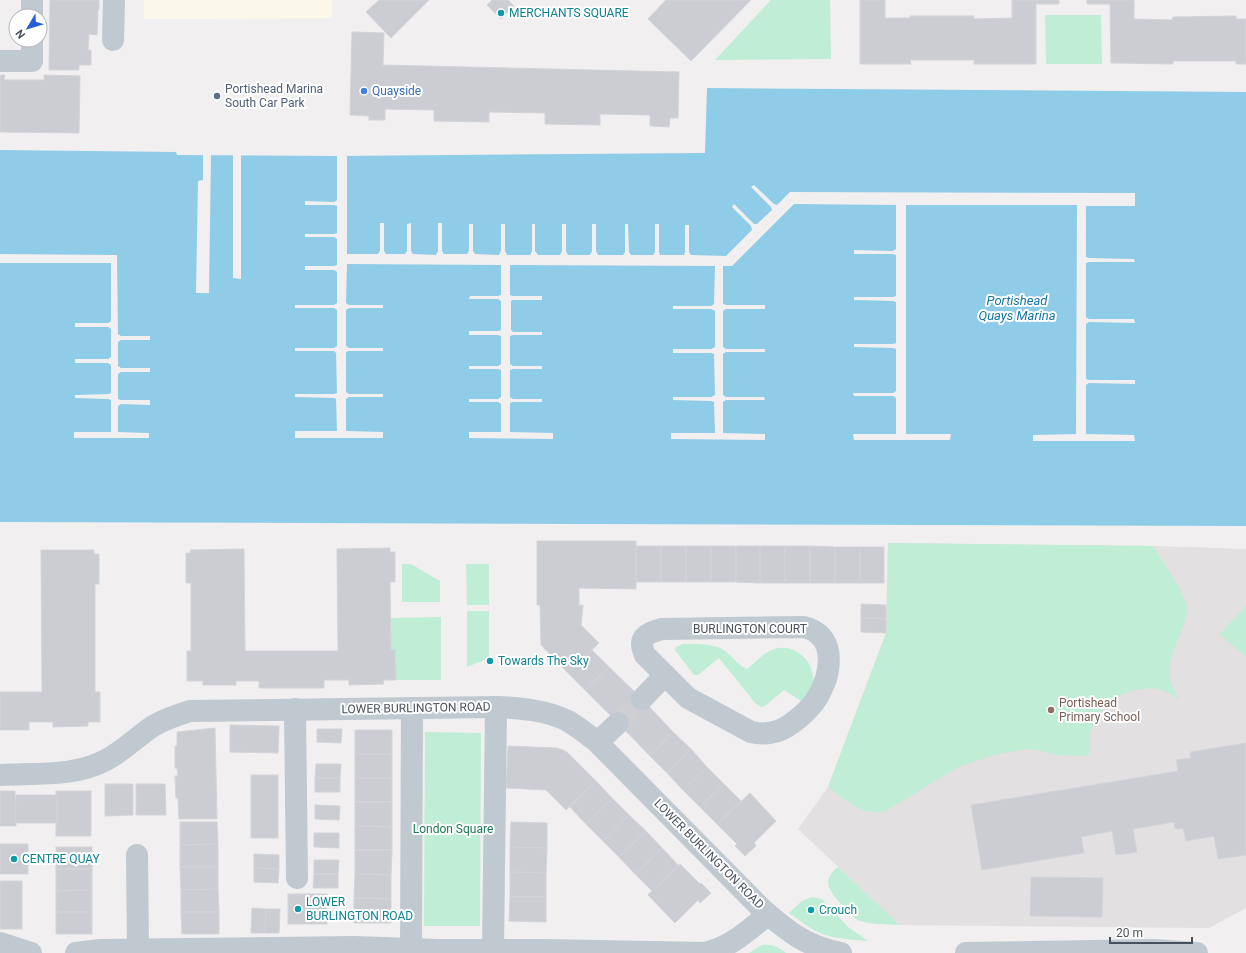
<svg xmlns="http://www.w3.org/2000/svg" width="1246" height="953" font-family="Roboto,sans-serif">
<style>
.commercial{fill:#fbf8e9}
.education{fill:#e2e0e0}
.green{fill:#bfedd5}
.water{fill:#8fcce8}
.pier{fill:#f1efef}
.building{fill:#cccdd3;stroke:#d3d4da}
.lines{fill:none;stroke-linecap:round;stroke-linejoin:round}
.street-tunnel{stroke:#cfcfd1;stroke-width:22;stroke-dasharray:22 11;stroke-linecap:butt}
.street{stroke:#c0c8d0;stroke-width:22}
.culture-dot{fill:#0f9aa8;stroke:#fff;stroke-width:1.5}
.shop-dot{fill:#3f7fe0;stroke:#fff;stroke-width:1.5}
.service-dot{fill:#5c6f8a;stroke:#fff;stroke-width:1.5}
.education-dot{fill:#8d6e63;stroke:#fff;stroke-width:1.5}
.labels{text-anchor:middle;stroke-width:4;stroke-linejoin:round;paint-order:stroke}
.culture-label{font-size:12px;fill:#0d838f;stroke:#fff;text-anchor:start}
.service-label{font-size:12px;fill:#4e5e75;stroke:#fff;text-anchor:start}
.shop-label{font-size:12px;fill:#366cbe;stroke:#fff;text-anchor:start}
.street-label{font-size:12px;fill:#48505b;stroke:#fff}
.education-label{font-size:12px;fill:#785e54;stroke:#fff;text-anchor:start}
.park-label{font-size:12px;fill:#1c7a54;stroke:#fff}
.water-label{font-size:13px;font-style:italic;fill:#1376a3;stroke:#fff}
</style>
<rect width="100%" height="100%" fill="#f1efef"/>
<path class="commercial" d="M144 0H332V18L144 19Z"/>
<path class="education" d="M888 543 1153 546 1246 549V908L1209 928 900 925 798 829 828 787 886 633Z"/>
<g class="green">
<path d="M771 0H830L831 59 715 60Z"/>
<path d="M1045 15H1101L1102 64H1046Z"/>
<path d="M888 543 1153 546C1160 558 1187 596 1187 608 1188 616 1184 624 1181 632 1174 648 1165 668 1172 685 1174 690 1177 695 1180 699 1172 695 1165 690 1157 689 1146 686 1117 694 1109 702 1101 709 1096 721 1090 731 1088 738 1093 748 1088 755L1082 756 1057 755 1038 750 1026 749 1014 751 994 755 958 767 886 811C863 817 846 800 828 787L886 633Z"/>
<path d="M402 564H411L440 581V602H402Z"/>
<path d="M466 564H489V605H467Z"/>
<path d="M1246 606V657L1220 634Z"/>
<path d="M467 611H489V658L467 667Z"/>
<path d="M441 617V680H396L395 651 391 650V618Z"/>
<path d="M683 644C696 644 710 643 722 649 730 653 739 667 747 669 755 663 762 654 772 650 793 641 818 662 812 685 810 691 806 696 803 702L784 690 765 706 761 707 756 704 719 658 698 675H694L675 650 676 647Z"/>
<path d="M425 732 481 733 480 926H424Z"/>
<path d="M838 867 900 925C888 924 873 925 860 921 852 918 847 911 842 905 830 891 820 881 838 867Z"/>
<path d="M812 897 822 899 848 927 868 941C849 939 828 939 812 929 804 924 797 918 789 913L802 901Z"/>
<path d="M762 945C773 944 778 947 786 953H749Z"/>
</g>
<path class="water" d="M707 88 1246 92V526L0 522V150L176 152 177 155 337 156 705 153Z"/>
<g class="pier">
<path d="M203 155H211L209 293H196L198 181 203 180Z"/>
<path d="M233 155H241V279L233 278Z"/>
<path d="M337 156H347V254H378L380 251V223H384V251L386 254H405L407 251V224L411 223V251L413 254 436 255 438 251V223H442V251L444 254H467L469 251V224H473V251L475 254 499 255 501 251V224H505V251L507 255H530L532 251V224H535V251L538 255H560L562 251V224H566V251L568 255H590L592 251V224H596V251L598 255H623L625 252V224H628L629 252 631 255H653L655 252V224H659V252L660 255H684L685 252V225H689V252L691 255 726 256 752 230 751 226 732 207 734 204 754 224H757L772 210 771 207 751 187 754 185 774 204 777 205 790 192 1135 193V206H1086V257L1089 258 1134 259 1135 262H1089L1086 263V317L1089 319H1134L1135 323 1089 322 1086 324V379L1089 380H1135V384L1089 383 1086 385V434L1134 435 1135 441H1033V435L1076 434 1077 205H906V434H951L950 440H854L853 434H896V398L893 396H854L853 393H893L896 391V349L893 348 854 347V344H893L896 343V302L893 301 854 300V297H893L896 296V255L893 254H854V250L893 251 896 249V205L794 204 732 266H723V304L727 305H765V309H726L723 311V347L726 349H765V352H726L723 354V395L726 397H764L765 400H726L723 402V433L765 434V440L671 439V433H715L714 402 711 401 673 400V397H711L715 395 714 354 711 353H673V349H711L715 347V311L711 309H673V306H711L714 304 715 266 510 265V295L513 296H542V300H513L511 301V330L513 332H542V335H513L510 336V364L513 366H542V369H513L510 370V397L513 399H542V402H513L510 403V432L553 433V439L469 438V432H501V404L498 402H469V399H498L501 397V370L498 369H469V366H498L501 364V336L498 335H469V331H498L501 330V301L498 299H469L470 296H498L501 295V265L347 264 346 303 349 305H383V308H349L346 310V346L349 348H383V351H349L346 352V392L349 394H383V397H349L346 399V431L383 432V438H295V431H337L336 399 334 398 295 397V394H334L337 393 336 353 334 351H295V348H334L337 346V310L334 308H295V305H334L337 303V272L334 270H305V266H334L337 265V239L334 237H305V234H334L337 233V206L334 205H305V201L334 202 337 200Z"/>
<path d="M0 254 117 255 118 334 121 336H150V340H121L118 342V366L121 368H150V372H121L118 374V399L121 400H150V405L121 404 118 406V432L149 433V438H74V432H111V400L108 399 75 398V395L108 394 111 393V365L108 363H75V359H108L111 357V329L108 327H75V323H108L111 321V263H0Z"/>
</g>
<g class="building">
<path d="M50 0H99V10H98L97 35 89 34 88 50H91V65H79V70H49Z"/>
<path d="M379 0H429L391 38 366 12Z"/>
<path d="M492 0H508L514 6 501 19 487 5Z"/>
<path d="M666 0H751L691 61 648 19Z"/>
<path d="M860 0H885V18H910V16H974V19L1012 18V0H1059V4H1036V64H974V60H910L911 64H860Z"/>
<path d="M1087 0H1134V19L1172 20 1173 17 1236 16V19H1246V64H1236V61H1173V64L1111 63 1110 4H1087Z"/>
<path d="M352 32 384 33 383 65 679 72 678 118H670L669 127 650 126V115L600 114V125L545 124V113L489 112V122L434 121V110L385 109V120H369V116L350 115Z"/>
<path d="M0 75H5L4 80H44V75L80 76 79 133 0 132Z"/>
<path d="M537 541H636V589L579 588V605H583L581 625 599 643 568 673 541 645 540 605H537Z"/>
<rect x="636" y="546" width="25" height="36"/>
<rect x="661" y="546" width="25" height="36"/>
<rect x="686" y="546" width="25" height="36"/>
<rect x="711" y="546" width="25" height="36"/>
<path d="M736 546H760V583L736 582Z"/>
<rect x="760" y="546" width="25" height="37"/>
<rect x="785" y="546" width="25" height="37"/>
<path d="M810 546 835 547V583H810Z"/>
<rect x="835" y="547" width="25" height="36"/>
<rect x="860" y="547" width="24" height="36"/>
<path d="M390 548V552H395V582H390L391 650H395L396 680H383L384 684 349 685V680H324V688H259V681H236V685H203V681H187V651H191V583H186V553H191L190 550 244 549 245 651H338L337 549Z"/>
<path d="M41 550H94V554H99V584H95V692H100V722H88V726L53 727V722H29V730H0V692H42Z"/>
<path d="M861 604 886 605V619L861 618Z"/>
<path d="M861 618 886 619V633L861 632Z"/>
<path d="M592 650 609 667 585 690 568 673Z"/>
<path d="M609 667 642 699 618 723 585 690Z"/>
<path d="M642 699 673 732 650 756 618 723Z"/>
<path d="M230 725 279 726 278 753 230 752Z"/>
<path d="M215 728 217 819H179L178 798H176L175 776H178L177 768H175V746H177V732Z"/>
<path d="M317 729H342L341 743 317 742Z"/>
<rect x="355" y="730" width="37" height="24"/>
<path d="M673 732 691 749 667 773 650 756Z"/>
<path d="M1246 743V855L1218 859 1214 836 1186 841 1183 828 1175 829 1174 822 1133 829 1137 852 1116 855 1112 831 1081 837 1084 853 982 870 971 805 1178 771 1176 760 1191 758 1190 752Z"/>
<path d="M508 746 557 748 563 750 568 753 596 781 566 810 546 790 506 788Z"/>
<path d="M691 749 707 767 683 790 667 773Z"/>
<rect x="355" y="754" width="37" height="24"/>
<path d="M316 764H341L340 778H315Z"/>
<path d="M707 767 724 784 700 807 683 790Z"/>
<rect x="251" y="775" width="27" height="63"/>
<rect x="315" y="778" width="25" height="14"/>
<rect x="355" y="778" width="37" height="24"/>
<path d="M596 781 612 798 586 824 570 807Z"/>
<path d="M105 784H133V815L105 816Z"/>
<path d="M136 784H165L166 815H136Z"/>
<path d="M724 784 741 801 717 824 700 807Z"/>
<path d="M0 791H15L16 826H0Z"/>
<rect x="56" y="791" width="35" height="45"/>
<path d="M750 793 776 821 754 843 756 846 745 856 735 846 737 844 717 824Z"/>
<path d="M16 795H57V823H15Z"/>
<path d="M612 798 629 815 603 841 586 824Z"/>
<path d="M355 802H392V827L355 826Z"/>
<path d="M315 805 340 806 339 820 315 819Z"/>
<path d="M629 815 646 831 619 857 603 841Z"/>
<path d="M180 822H217L218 844 180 845Z"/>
<path d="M511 822 547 823V848L510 847Z"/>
<path d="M355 826 392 827V850H355Z"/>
<path d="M646 831 662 848 635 874 619 857Z"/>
<path d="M314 833H339V848L314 847Z"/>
<rect x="0" y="844" width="28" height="30"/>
<path d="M218 844V867H180V845Z"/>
<rect x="56" y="847" width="36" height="22"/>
<path d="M510 847 547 848 546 873 510 872Z"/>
<path d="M662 848 678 865 652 891 635 874Z"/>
<path d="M355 850H392L391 875 355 874Z"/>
<path d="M254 854 279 855V869L254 868Z"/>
<path d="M314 860H339L338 874H314Z"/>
<path d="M680 864 700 884 701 883 711 893 700 903 698 900 675 923 648 895Z"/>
<path d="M180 867H218V889L181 890Z"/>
<path d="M254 868 279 869 278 883 254 882Z"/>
<path d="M56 869H92V890L56 891Z"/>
<path d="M510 872 546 873V897H510Z"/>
<path d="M314 874H338V888H313Z"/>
<path d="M355 874 391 875V899L354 898Z"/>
<path d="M1031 877 1103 878 1102 917 1030 916Z"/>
<rect x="0" y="881" width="22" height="48"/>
<path d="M218 889 219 912H181V890Z"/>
<path d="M92 890V912H56V891Z"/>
<rect x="288" y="894" width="20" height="30"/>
<rect x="308" y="894" width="19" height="30"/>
<path d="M510 897H546V922L509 921Z"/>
<path d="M354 898 391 899V923H354Z"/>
<path d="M252 908 266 909 265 933H251Z"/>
<path d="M266 909H280L279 933H265Z"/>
<rect x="56" y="912" width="36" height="22"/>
<path d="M181 912H219V934H182Z"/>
</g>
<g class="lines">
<path class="street-tunnel" d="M618 723 642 699"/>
<g class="street">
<path d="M32 16V0"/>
<path d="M113 40 114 0"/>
<path d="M0 61H32V40"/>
<path d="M804 627C830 634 832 656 826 679 823 685 821 692 817 698 810 710 790 727 778 731 769 734 760 734 751 732L688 698 645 655C637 638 646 633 662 629Z"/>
<path d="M642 699 665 675"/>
<path d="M295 709 297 878"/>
<path d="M598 742 618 723"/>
<path d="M0 775C34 773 75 777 106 760 123 751 137 737 153 726 165 719 177 715 190 711L496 707C520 708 546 710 568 721 578 727 587 734 596 741L762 909C787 931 807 947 841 953"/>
<path d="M137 855 138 949"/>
<path d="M0 943 31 953"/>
<path d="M411 949 412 708"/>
<path d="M493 950 496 707"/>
<path d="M76 953 100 950 354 947 439 950H545L705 953C731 947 748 931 768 914"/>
<path d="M966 953 1154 950 1197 953"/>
</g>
</g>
<g class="culture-dot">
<circle cx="501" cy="13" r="4"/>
<circle cx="490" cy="661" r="4"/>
<circle cx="14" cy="859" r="4"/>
<circle cx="298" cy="909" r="4"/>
<circle cx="811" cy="910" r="4"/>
</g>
<circle class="shop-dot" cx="364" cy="91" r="4"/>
<circle class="service-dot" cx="217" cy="96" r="4"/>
<circle class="education-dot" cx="1051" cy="710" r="4"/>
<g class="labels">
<g class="culture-label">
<text x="509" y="17">MERCHANTS SQUARE</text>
<text x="498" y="665">Towards The Sky</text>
<text x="22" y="863">CENTRE QUAY</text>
<text x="306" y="906">LOWER<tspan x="306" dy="14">BURLINGTON ROAD</tspan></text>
<text x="819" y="914">Crouch</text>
</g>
<g class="service-label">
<text x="225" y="93">Portishead Marina<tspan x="225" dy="14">South Car Park</tspan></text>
</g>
<g class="shop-label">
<text x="372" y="95">Quayside</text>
</g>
<g class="street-label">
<text x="750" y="633">BURLINGTON COURT</text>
<text transform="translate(416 708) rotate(-1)" y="4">LOWER BURLINGTON ROAD</text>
<text transform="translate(709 854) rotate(45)" y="4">LOWER BURLINGTON ROAD</text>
</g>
<g class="education-label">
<text x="1059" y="707">Portishead<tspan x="1059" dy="14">Primary School</tspan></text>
</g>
<g class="park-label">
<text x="453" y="833">London Square</text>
</g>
<g class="water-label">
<text x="1017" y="305">Portishead<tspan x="1017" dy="15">Quays Marina</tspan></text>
</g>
</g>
<g transform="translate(28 28) rotate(232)"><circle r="19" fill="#ffffff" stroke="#b6b9bd"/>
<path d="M0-3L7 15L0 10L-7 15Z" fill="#225fd8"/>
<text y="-6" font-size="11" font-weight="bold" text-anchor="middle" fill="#48505b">N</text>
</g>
<path d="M1110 937v6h82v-6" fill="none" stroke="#48505b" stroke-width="2"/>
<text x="1116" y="937" font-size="12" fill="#48505b" stroke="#ffffff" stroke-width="3" paint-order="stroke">20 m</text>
</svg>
